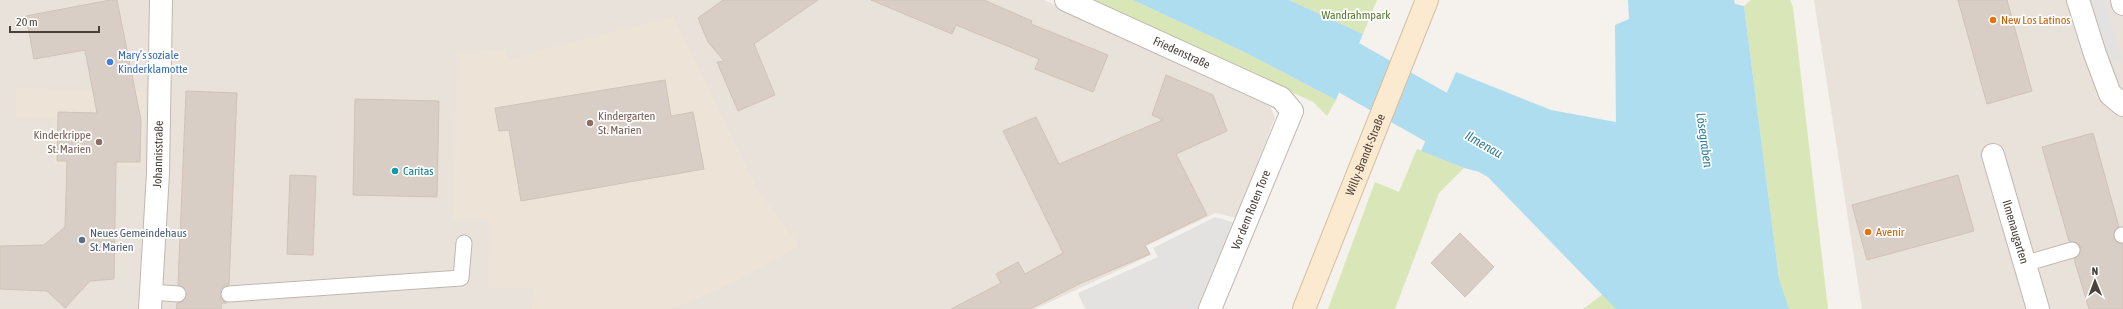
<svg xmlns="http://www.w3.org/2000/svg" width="2123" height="309" font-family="'Asap Condensed',sans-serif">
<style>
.residential{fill:#e9e2db}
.education{fill:#ede4d7}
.green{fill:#d9e7b8}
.parking{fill:#e4e2e0}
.water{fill:#adddee}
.pier{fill:#f5f1ec}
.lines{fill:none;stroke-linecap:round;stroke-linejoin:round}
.river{stroke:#adddee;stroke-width:53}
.building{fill:#d9cec5;stroke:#d1c2b6}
.lane-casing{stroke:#c1b7af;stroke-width:17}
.street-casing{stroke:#c1b7af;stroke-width:24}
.secondary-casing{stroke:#d5bfa0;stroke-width:24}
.lane{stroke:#fff;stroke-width:15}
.street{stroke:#fff;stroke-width:22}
.secondary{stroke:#fcead0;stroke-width:22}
.food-dot{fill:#e8710a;stroke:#fff;stroke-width:1.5}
.shop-dot{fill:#3f7fe0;stroke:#fff;stroke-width:1.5}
.education-dot{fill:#8d6e63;stroke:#fff;stroke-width:1.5}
.culture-dot{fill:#0f9aa8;stroke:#fff;stroke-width:1.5}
.service-dot{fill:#5c6f8a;stroke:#fff;stroke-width:1.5}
.labels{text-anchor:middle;stroke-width:3.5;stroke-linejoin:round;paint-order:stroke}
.park-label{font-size:12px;fill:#577a2f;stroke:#fff}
.food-label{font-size:12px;fill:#c56008;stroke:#fff;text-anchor:start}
.street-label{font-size:12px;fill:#4a413a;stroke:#fff}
.shop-label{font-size:12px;fill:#366cbe;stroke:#fff;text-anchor:start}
.education-label{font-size:12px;fill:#785e54;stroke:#fff;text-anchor:start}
.culture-label{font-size:12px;fill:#0d838f;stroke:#fff;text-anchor:start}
.service-label{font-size:12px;fill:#4e5e75;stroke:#fff;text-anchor:start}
.water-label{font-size:13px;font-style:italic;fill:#317e99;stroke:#fff}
</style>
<rect width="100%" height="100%" fill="#f5f1ec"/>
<g class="residential">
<path d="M0 0H1044L1270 105 1275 118 1236 218 1216 213 1146 246 1151 255 1035 309H0Z"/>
<path d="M1814 0H2123V309H1862Z"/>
</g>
<g class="education">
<path d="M673 16 756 187 799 246 735 282 683 305 667 309H532L533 288H488L489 220 453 219 457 54 506 49 508 59Z"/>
<path d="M16 88 145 91 143 167 54 165 55 119 16 118Z"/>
</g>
<g class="green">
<path d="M1091 0H1133L1244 52 1336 100 1327 116 1313 102Z"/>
<path d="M1289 0H1377L1363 34Z"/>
<path d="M1751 0H1790L1793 7 1828 309H1785L1779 279 1744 6Z"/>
<path d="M1417 149 1464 168 1439 193 1395 309H1328L1375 182 1399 192Z"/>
<path d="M1603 294 1616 309H1583Z"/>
</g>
<g class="parking">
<path d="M2084 0H2105L2123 63 2101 58Z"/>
<path d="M1215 217 1235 223 1202 309H1085L1078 293 1158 257 1153 248Z"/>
</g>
<g class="water">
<path d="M1133 0H1289L1363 34 1336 100 1244 52Z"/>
<path d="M1628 0H1734L1735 4 1744 6 1779 279 1789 309H1616L1484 173 1464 168 1421 151 1456 72 1551 110 1616 122 1615 25 1629 19Z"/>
</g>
<path class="pier" d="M1364 32 1365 35 1338 100 1336 101Z"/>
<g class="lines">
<path class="river" d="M1215 0 1323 53 1501 154"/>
</g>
<g class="building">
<path d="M110 0H117L141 120 140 162H116L114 279 90 281 65 308 47 291 0 289V246L44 245 65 227 67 161H57L58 112 97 113 85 50 34 59 26 16Z"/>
<path d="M723 0H818L754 44 775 95 738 111 717 62 724 61 708 42 698 18Z"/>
<path d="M871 0H984L1032 21 1031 24 1108 55 1093 92 1035 69 1039 59 956 25 952 34Z"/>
<path d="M1958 0H2007L2032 91 1987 104Z"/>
<path d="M1166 75 1213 95 1227 131 1176 154 1207 215 1145 245 1150 254 1079 284 1030 309H951L1001 283 996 274 1018 262 1025 274 1063 253 1003 131 1036 117 1059 164 1163 120 1152 115Z"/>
<path d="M665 80 671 116 693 112 704 169 521 201 509 130 499 131 495 108Z"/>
<path d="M186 91 237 93 229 285 224 286 221 290V299L227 303H222L221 309H176L177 303 182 302 187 294 183 287 178 285Z"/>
<path d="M355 99 439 101 437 197 353 195Z"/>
<path d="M2093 133 2119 227 2114 231V239L2118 243 2123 244V309H2089L2074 259 2079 256 2081 248 2078 243 2069 241 2042 147Z"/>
<path d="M290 175 316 176 313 255 287 254Z"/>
<path d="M1958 175 1974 231 1867 260 1852 205Z"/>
<path d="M1460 233 1494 267 1465 297 1431 263Z"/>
</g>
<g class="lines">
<g class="lane-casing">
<g id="lane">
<path d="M2122 235H2123"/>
<path d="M2024 264 2072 250"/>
<path d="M151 292 178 294"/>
<path d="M229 294 461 278 464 243"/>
</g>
</g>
<g class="street-casing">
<g id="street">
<path id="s1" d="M1066 0 1281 98 1292 111 1210 309"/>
<path d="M2078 0 2095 54 2110 94 2123 105"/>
<path d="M2122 0 2123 4"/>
<path id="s2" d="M1993 155 2038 309"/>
<path id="s3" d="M150 309 158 173 161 0"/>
</g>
</g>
<g class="secondary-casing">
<g id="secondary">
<path id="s4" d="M1304 309 1427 0"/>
</g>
</g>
<use href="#lane" class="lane"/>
<use href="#street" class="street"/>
<use href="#secondary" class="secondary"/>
</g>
<g class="food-dot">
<circle cx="1993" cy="20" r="4"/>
<circle cx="1868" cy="232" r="4"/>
</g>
<circle class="shop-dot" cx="110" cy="62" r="4"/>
<g class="education-dot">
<circle cx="590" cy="123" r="4"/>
<circle cx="99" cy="142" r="4"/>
</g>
<circle class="culture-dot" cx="395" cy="171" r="4"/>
<circle class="service-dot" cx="82" cy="240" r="4"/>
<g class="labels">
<g class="park-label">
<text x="1356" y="19">Wandrahmpark</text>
</g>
<g class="food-label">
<text x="2001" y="24">New Los Latinos</text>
<text x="1876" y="236">Avenir</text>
</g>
<g class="street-label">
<text dy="4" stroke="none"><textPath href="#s1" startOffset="127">Friedenstraße</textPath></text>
<text dy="4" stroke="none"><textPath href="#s3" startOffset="155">Johannisstraße</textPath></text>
<text dy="4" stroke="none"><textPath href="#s4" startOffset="166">Willy-Brandt-Straße</textPath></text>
<text transform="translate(1251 210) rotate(-68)" y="4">Vor dem Roten Tore</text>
<text dy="4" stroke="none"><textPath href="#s2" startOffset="80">Ilmenaugarten</textPath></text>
</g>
<g class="shop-label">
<text x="118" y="59">Mary’s soziale<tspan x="118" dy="14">Kinderklamotte</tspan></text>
</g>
<g class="education-label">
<text x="598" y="120">Kindergarten<tspan x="598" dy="14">St. Marien</tspan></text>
<text x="91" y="139" text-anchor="end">Kinderkrippe<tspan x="91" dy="14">St. Marien</tspan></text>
</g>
<g class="culture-label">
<text x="403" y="175">Caritas</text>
</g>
<g class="service-label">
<text x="90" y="237">Neues Gemeindehaus<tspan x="90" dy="14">St. Marien</tspan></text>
</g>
<g class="water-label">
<text transform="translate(1705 140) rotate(82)" y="5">Lösegraben</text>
<text transform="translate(1484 144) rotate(30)" y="5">Ilmenau</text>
</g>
</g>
<g transform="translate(2095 281) rotate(359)" stroke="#ffffff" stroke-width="3" paint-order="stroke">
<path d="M0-3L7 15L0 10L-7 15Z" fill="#4a413a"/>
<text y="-6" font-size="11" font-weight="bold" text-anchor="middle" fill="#4a413a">N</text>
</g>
<path d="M10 26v6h89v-6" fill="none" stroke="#4a413a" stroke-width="2"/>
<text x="16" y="26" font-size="12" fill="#4a413a" stroke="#ffffff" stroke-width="3" paint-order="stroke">20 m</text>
</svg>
